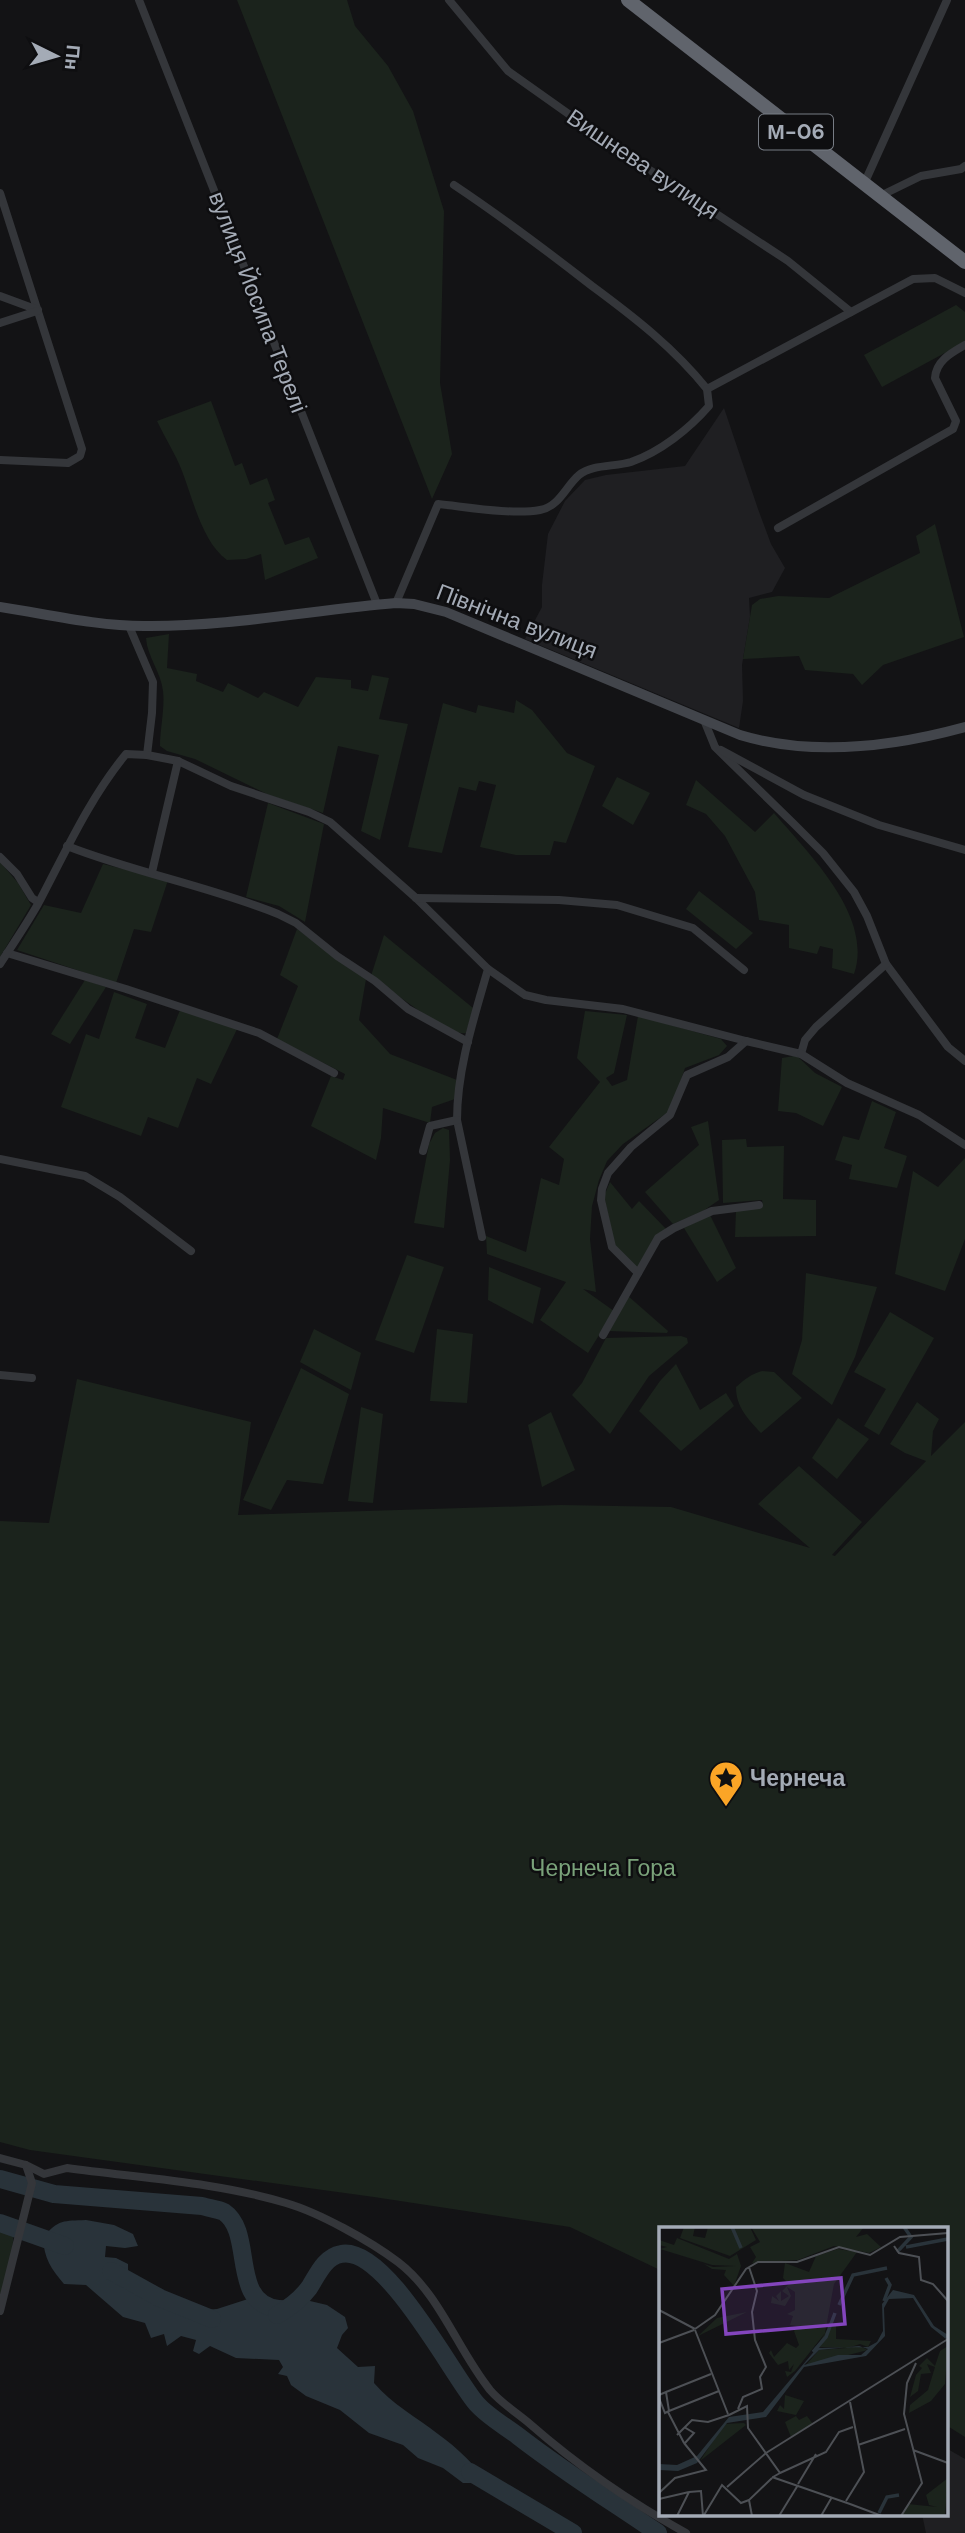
<svg xmlns="http://www.w3.org/2000/svg" width="965" height="2533" font-family="'DM Sans',sans-serif">
<style>
.built{fill:#1f1f22}
.green{fill:#1b231c}
.water{fill:#29333a}
.lines{fill:none;stroke-linecap:round;stroke-linejoin:round}
.river{stroke:#29333a;stroke-width:18}
.street{stroke:#34363a;stroke-width:8}
.secondary{stroke:#42454b;stroke-width:10}
.highway{stroke:#60646c;stroke-width:14}
.labels{text-anchor:middle;stroke-width:5;stroke-linejoin:round;paint-order:stroke}
.shield{fill:#0e0e10;stroke:#777c84;stroke-width:2}
.shield-label{font-size:21px;font-weight:bold;fill:#a4abb6}
.street-label{font-size:23px;fill:#a4abb6;stroke:#0e0e10}
.poi-label{font-size:23px;font-weight:bold;fill:#a4abb6;stroke:#0e0e10;text-anchor:start}
.park-label{font-size:23px;fill:#7aa27a;stroke:#0e0e10}
.inset-river{fill:none;stroke:#29333a;stroke-width:3.5}
.inset-road{fill:none;stroke:#4d5055;stroke-width:2}
.view{fill:#8345bd;fill-opacity:0.15;stroke:#8345bd;stroke-width:3.5}
.inset-edge{fill:none;stroke:#a4abb6;stroke-width:3.5}
</style>
<rect width="100%" height="100%" fill="#131315"/>
<g class="built">
<path d="M724 408 758 509 771 544 785 568 772 592 749 598 750 617 742 665 743 701 739 728 525 639 542 607V585L548 534 565 501 585 480 606 475 685 466Z"/>
<path d="M946 2448 965 2459V2533H926L922 2514H946Z"/>
</g>
<g class="green">
<path d="M237 0H347L355 26 388 66 413 111 444 211 440 383 452 454 432 499Z"/>
<path d="M956 305 965 312V342L882 387 864 355Z"/>
<path d="M211 401 235 466 242 463 250 485 267 478 275 500 268 503 285 545 309 537 318 558 265 580 261 554 246 559 227 560C202 542 193 499 182 471 176 455 165 438 157 421Z"/>
<path d="M935 524 964 637 883 665 862 685 853 674 805 670 799 656 743 659 752 605 760 599 778 596 829 598 920 553 916 536Z"/>
<path d="M169 634 167 668 197 674 196 681 223 692 228 683 258 698 264 692 298 707 316 677 351 680V688L368 691 372 675 389 678 379 719 408 724 380 840 361 831 379 755 338 746 323 813 267 794 195 759 167 751 160 746C160 729 165 708 163 691 161 672 147 656 146 638Z"/>
<path d="M516 700 532 710 567 753 595 766 566 843 554 841 550 855H516L480 847 496 785 479 781 476 791 459 787 442 853 408 847 443 703 476 713 478 705 514 713Z"/>
<path d="M617 777 650 793 633 825 602 806Z"/>
<path d="M696 780 755 832 774 813C808 853 874 916 854 974L832 968 833 949 820 946 817 954 789 948V925L759 920 755 892 725 836 706 814 686 805Z"/>
<path d="M268 803 324 824 305 922 279 906 246 897Z"/>
<path d="M0 862 18 883 31 905 0 957Z"/>
<path d="M103 864 168 880 151 932 134 929 116 983 17 950 44 905 81 913Z"/>
<path d="M699 891 753 933 736 949 686 909Z"/>
<path d="M297 929 366 979 359 1020 390 1054 457 1080 455 1099 432 1107 430 1123 383 1108 381 1138 376 1160 311 1126 331 1076 343 1080 345 1074 277 1039 298 986 280 975Z"/>
<path d="M384 935 473 1008 466 1033C449 1037 389 988 371 976Z"/>
<path d="M85 980 106 987 70 1044 51 1034Z"/>
<path d="M114 992 147 1004 135 1038 165 1048 180 1010 237 1029 211 1084 197 1078 178 1128 148 1117 141 1136 61 1107 86 1034 99 1039Z"/>
<path d="M585 1011 627 1015 614 1073 606 1078 612 1086 627 1080 638 1016 721 1039 727 1046 719 1055 685 1068 671 1110 623 1144 607 1161 599 1180 592 1206 590 1239 596 1292 583 1289 614 1311 588 1353 540 1320 566 1282 487 1254 486 1236 526 1252 541 1178 559 1185 564 1159 549 1147 600 1082 577 1058Z"/>
<path d="M794 1056 798 1057 815 1073 842 1087 823 1126 796 1113 778 1111 782 1058Z"/>
<path d="M872 1101 896 1112 884 1148 907 1156 897 1188 849 1179 852 1165 835 1160 843 1136 859 1140Z"/>
<path d="M708 1121 719 1200 703 1211 673 1224 645 1192 699 1145 691 1127Z"/>
<path d="M443 1128 449 1130 450 1160 444 1228 414 1223 429 1144 435 1133Z"/>
<path d="M746 1139 747 1147 784 1146 783 1199 816 1200V1236L735 1237 736 1210 763 1206 762 1200 723 1203 722 1140Z"/>
<path d="M965 1158V1239L945 1291 895 1274 913 1171 938 1187Z"/>
<path d="M610 1182 632 1209 639 1201 666 1229 637 1269 615 1246 604 1196Z"/>
<path d="M710 1215 736 1268 717 1282 684 1228Z"/>
<path d="M407 1255 444 1267 414 1353 375 1340Z"/>
<path d="M489 1267 541 1288 533 1324 488 1300Z"/>
<path d="M806 1273 877 1287 855 1357 832 1405 792 1374 802 1340Z"/>
<path d="M628 1296 668 1331 667 1333 609 1331Z"/>
<path d="M890 1312 934 1338 879 1435 864 1426 886 1389 854 1372Z"/>
<path d="M314 1329 361 1353 351 1390 300 1362Z"/>
<path d="M437 1329 473 1334 467 1403 430 1401Z"/>
<path d="M681 1336 687 1338 688 1343 649 1376 610 1434 572 1395 582 1383 606 1338Z"/>
<path d="M676 1364 700 1410 726 1393 734 1406 681 1451 639 1411 660 1381Z"/>
<path d="M301 1368 349 1394 323 1484 287 1480 271 1510 243 1500Z"/>
<path d="M762 1371 774 1372 802 1398 761 1433C748 1419 736 1407 736 1387 745 1379 751 1374 762 1371Z"/>
<path d="M77 1379 251 1422 238 1515 561 1505 671 1507 810 1548 758 1504 799 1466 862 1522 832 1555 835 1556 926 1461 905 1453 890 1444 917 1402 939 1419 933 1431 931 1456 965 1422V2437L946 2425V2228H660V2270L570 2227 374 2197 30 2150 0 2142V1521L49 1523Z"/>
<path d="M361 1407 383 1414 373 1503 348 1501Z"/>
<path d="M551 1412 575 1470 542 1487 528 1425Z"/>
<path d="M838 1418 869 1439 837 1479 812 1458Z"/>
<path d="M0 2223 14 2228 11 2267 0 2311Z"/>
</g>
<path class="water" d="M86 2220 114 2225 133 2234 138 2246 125 2248 106 2246 105 2257 116 2258 128 2264V2280L160 2298 192 2311 217 2309 248 2299 310 2301 327 2305 345 2317 348 2328 342 2335 337 2348 358 2367 375 2366 374 2383C392 2404 416 2417 438 2434 458 2448 474 2465 489 2483H463L443 2468 418 2458 403 2445 369 2433 340 2410 306 2396 291 2385 287 2376 278 2374 283 2367 279 2360 236 2358 210 2346 199 2354 193 2351 196 2340 181 2336 167 2346 164 2334 151 2338 145 2323 123 2317 86 2285 64 2284C51 2269 44 2258 43 2238 58 2219 64 2221 86 2220Z"/>
<g class="lines">
<g class="river">
<path d="M0 2179 54 2194 202 2206C208 2208 218 2209 224 2212 255 2233 229 2302 278 2309"/>
<path d="M0 2223 65 2246"/>
<path d="M111 2271 160 2298 212 2319"/>
<path d="M277 2315C289 2308 300 2300 309 2288 317 2276 324 2257 341 2254 385 2245 451 2373 476 2403 487 2416 505 2426 518 2436 563 2471 611 2501 658 2533"/>
<path d="M470 2472 573 2533"/>
</g>
<g class="street">
<path d="M139 0 377 604"/>
<path d="M449 0 508 71 618 149 788 261 851 312"/>
<path d="M864 184 947 0"/>
<path d="M454 185C502 217 547 251 592 286 634 317 674 348 707 389L913 279 935 278 965 293"/>
<path d="M0 193 82 449 80 456 68 463 0 460"/>
<path d="M880 196 921 176 961 169 965 166"/>
<path d="M0 296 38 310"/>
<path d="M0 323 37 311"/>
<path d="M778 528 953 429 956 421 935 378C936 361 951 353 965 345"/>
<path d="M396 603 438 504C467 507 513 515 540 510 560 506 565 487 579 475 592 464 615 467 631 462 660 452 689 429 709 406L707 389"/>
<path d="M129 626 153 682 152 713 147 755 178 761 231 786 309 812 330 822 416 898 488 969C474 1018 457 1069 457 1120L482 1237"/>
<path d="M704 720 715 747 793 823 823 853 854 892 867 916 886 964 948 1047 965 1061"/>
<path d="M721 750 804 795 879 825 965 850"/>
<path d="M67 846C136 873 209 886 278 914L296 923 337 956 375 981 408 1009 468 1042"/>
<path d="M0 857 17 874 32 898 38 902"/>
<path d="M152 872 178 761"/>
<path d="M416 898 559 900 617 905 693 928 744 970"/>
<path d="M7 953 126 989 259 1033 334 1073"/>
<path d="M0 964C13 944 26 925 38 904 65 853 89 799 126 754L147 755"/>
<path d="M488 969 525 995 546 1000 623 1009 746 1041 728 1057 687 1075 670 1115 631 1147 608 1173 602 1189 601 1200 612 1247 638 1273"/>
<path d="M746 1041 801 1054 805 1040 816 1027 886 964"/>
<path d="M801 1054 847 1083 919 1115 965 1145"/>
<path d="M423 1151 430 1126 457 1120"/>
<path d="M0 1159 85 1176 120 1197 191 1251"/>
<path d="M603 1335 658 1238 674 1228 712 1211 759 1205"/>
<path d="M0 1375 32 1378"/>
<path d="M0 2158 26 2165 32 2183 0 2311"/>
<path d="M26 2165 44 2174 67 2168C139 2178 217 2182 286 2203 320 2213 370 2241 398 2262 440 2294 457 2349 490 2390 501 2403 517 2413 530 2424 578 2466 630 2502 686 2533"/>
</g>
<path class="secondary" d="M0 607C47 614 96 626 144 626 229 627 312 610 396 603L414 604 446 612 740 735C813 757 892 747 965 727"/>
<path class="highway" d="M628 0 965 262"/>
</g>
<defs>
<g id="sight-pin" transform="scale(1.75)"><path d="M0 17L-7.5 6A9.5 9.5 0 1 1 7.5 6Z" fill="#fba526" stroke="#0e0e10"/><path d="M0-6L1.8-2.2L6-1.7L2.9 1.2L3.7 5.4L0 3.3L-3.7 5.4L-2.9 1.2L-6-1.7L-1.8-2.2Z" fill="#111"/></g>
</defs>
<g fill-rule="evenodd">
<use href="#sight-pin" x="726" y="1778"/>
</g>
<g class="labels">
<rect class="shield" x="759" y="114.5" width="74" height="35" rx="5"/>
<g class="shield-label">
<text x="796" y="139">М-06</text>
</g>
<g class="street-label">
<text transform="translate(643 164) rotate(34)" y="8">Вишнева вулиця</text>
<text transform="translate(258 302) rotate(69)" y="8">вулиця Йосипа Терелі</text>
<text transform="translate(517 621) rotate(21)" y="8">Північна вулиця</text>
</g>
<g class="poi-label">
<text x="750" y="1786">Чернеча</text>
</g>
<g class="park-label">
<text x="603" y="1876">Чернеча Гора</text>
</g>
</g>
<g transform="translate(659 2227)">
<rect width="289" height="289" fill="#131315"/>
<path d="M25 0H36L34 9 46 11 49 0H91L97 13 71 29 21 11ZM92 0H205L197 10 208 7 222 20 210 26 175 19 139 33 93 36 97 30 91 20 101 15ZM18 11 70 32 78 27 82 39 75 59 65 48 67 43 53 42 45 37 54 40 77 39 53 38 1 22 8 20 0 18V13L15 18ZM179 22 198 25 175 57 166 106 136 144 128 150 126 144 132 145 135 137 130 143 129 134 119 138 110 126 112 123 115 130 128 116 137 121 140 118 135 104 138 99 131 98 134 89 128 87 136 83V65L128 60 132 69 126 79 112 76 113 69 120 74 117 69 122 64V74L130 69 123 64 130 57 124 51 126 36 150 45 157 29ZM88 85 39 109 58 91ZM172 97 177 98V112L212 114 209 120 201 117 189 121 200 119 209 123 146 139 160 123 188 121 162 120 155 123ZM289 119 286 157 272 174 250 186 251 178 269 163 276 140 268 137 272 146 262 147 259 164 251 170 257 148 263 141 260 139 268 131 276 139 281 124ZM126 168 145 174 137 188 118 184 121 178 125 182ZM137 189 140 193 148 189 154 197 132 210 126 195ZM85 196 87 198 41 234 65 197ZM289 251 286 289H243L249 277 278 280 270 278 267 268Z" fill="#1b231c"/>
<path d="M234 63 255 68 275 99 289 108 287 112 272 100 254 71 230 72 225 81 226 109 207 129 145 140 107 190 68 196 38 236 19 244 0 243V237L18 238 38 229 70 190 104 185 158 121 209 120 218 115 224 104 223 77ZM200 119 209 122 202 128H179L145 138 160 123Z" fill="#29333a" fill-rule="evenodd"/>
<path class="inset-river" d="M73 0 82 21M247 20 289 12M238 25 252 10 245 0M225 74 231 58 227 51M180 78 194 48 228 41M154 125 167 110 176 86M220 286 228 270 240 268"/>
<path class="inset-road" d="M235 19 240 26 260 30 262 53 274 57 289 74M0 83 36 102M36 102 56 88 87 42 99 35H138L180 20 211 28 241 10 289 6M36 103 69 187M0 116 35 103M7 165 52 147M0 168 7 165 10 184 6 186 0 171M79 182 84 170 103 162 101 150 107 140 96 113 93 85 98 64 90 40M10 184 60 164M9 185 25 216M70 188 88 179 89 201 121 246 114 250M25 200 35 206 26 216M18 208 33 193 49 195 70 188M199 218 246 202M254 223 289 236M107 226 289 112M121 246 167 225 180 205 194 200M113 250 191 277M139 257 157 227M68 260 107 226M30 265 42 264 44 289M0 266 16 251 47 243 25 216M0 272 30 265M187 274 205 245 191 175M191 277 223 289M45 288 63 258 82 276 90 273M18 289 30 265M93 289 90 273 113 251M120 289 139 258M162 289 173 270M242 289 263 256 245 187 248 156 257 136"/>
<path class="view" d="M182 51 186 97 67 107 63 62Z"/>
<rect width="289" height="289" class="inset-edge"/>
</g>
<g transform="translate(56 56) rotate(95)" stroke="#0e0e10" stroke-width="5" paint-order="stroke">
<path d="M0-5L12 26L0 18L-12 26Z" fill="#a4abb6"/>
<text y="-10" font-size="19" font-weight="bold" text-anchor="middle" fill="#a4abb6">Пн</text>
</g>
</svg>
